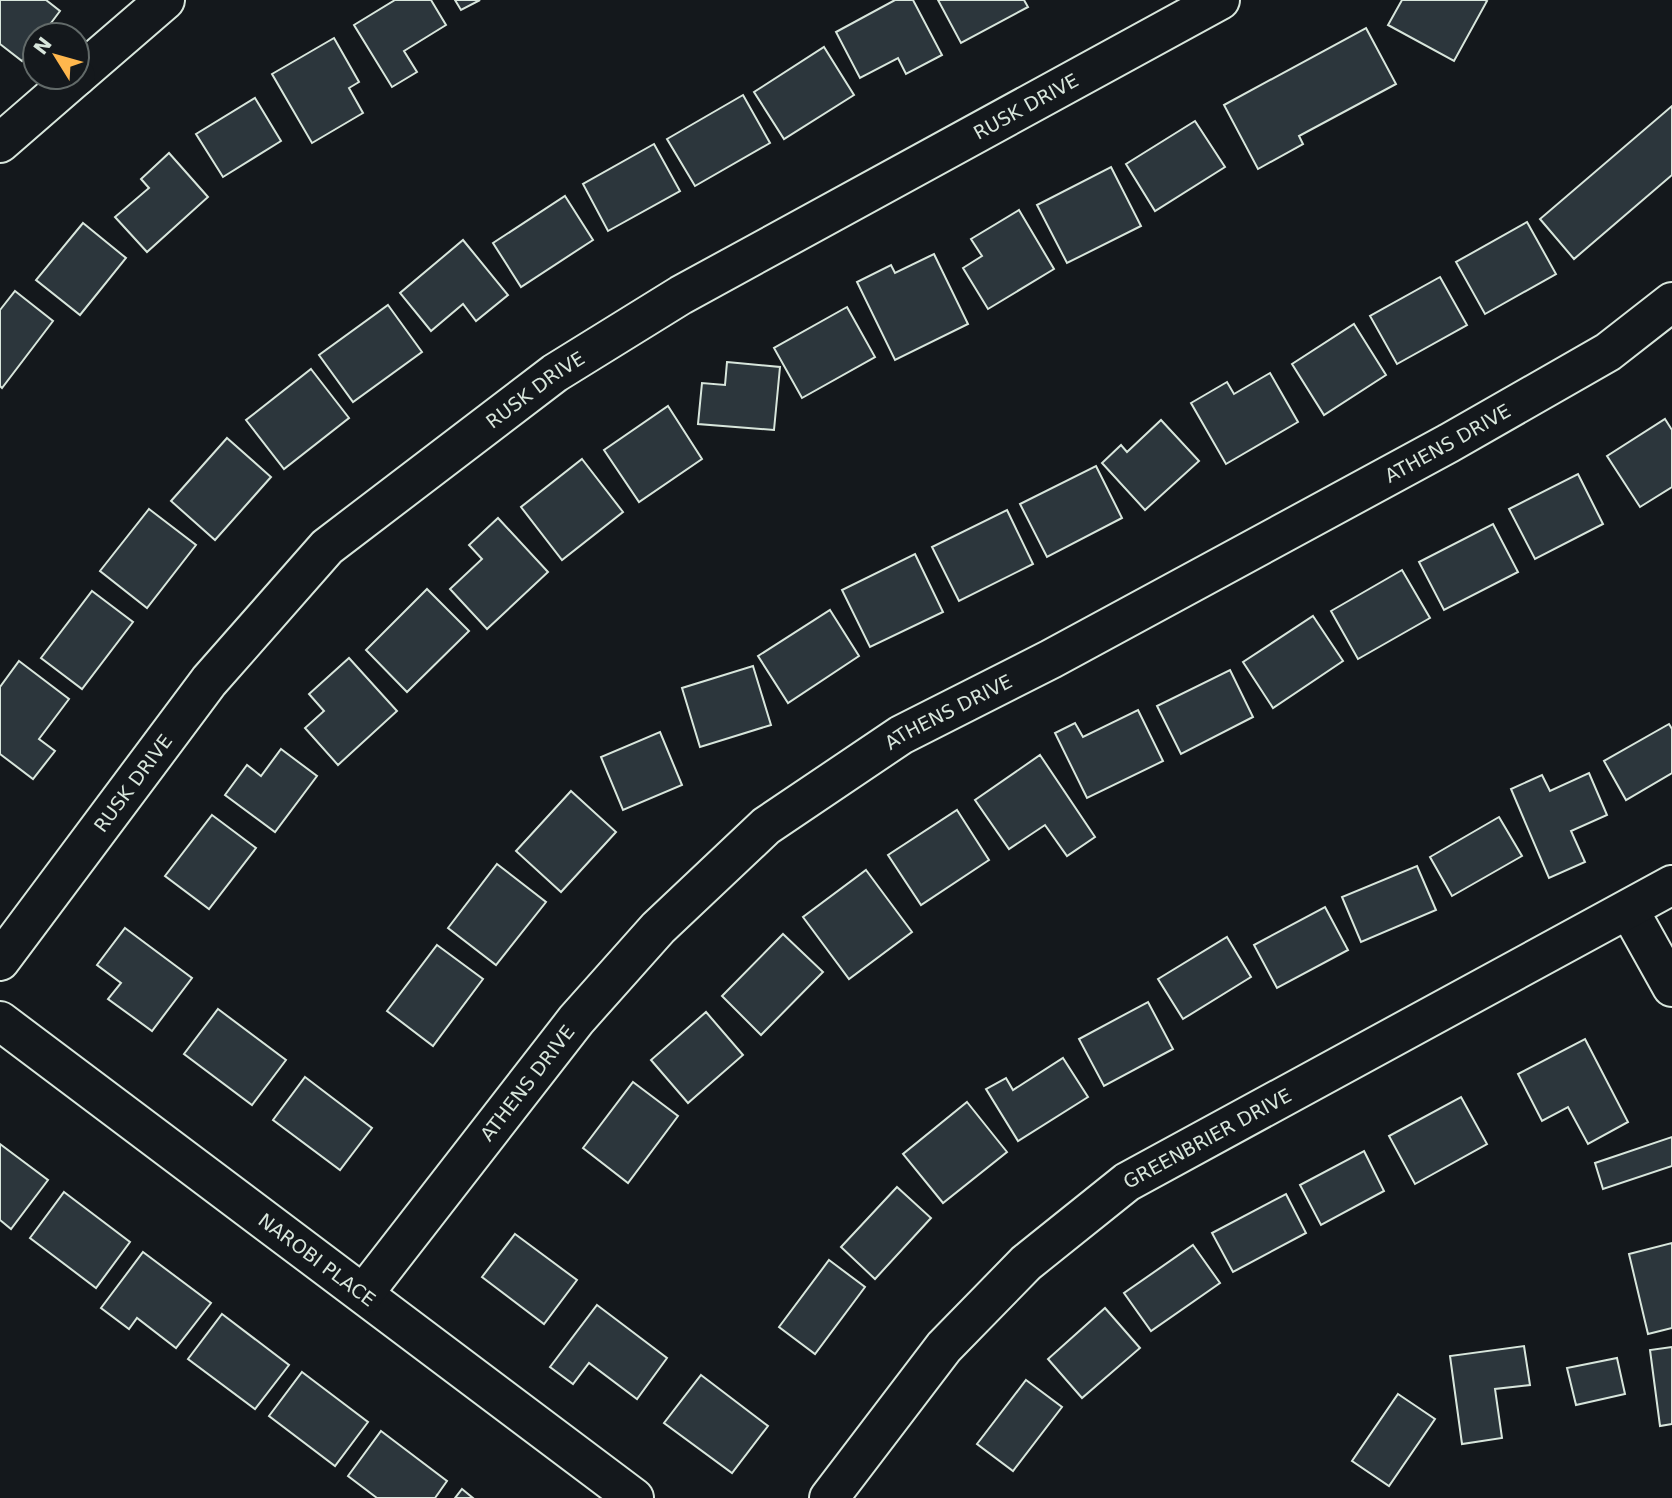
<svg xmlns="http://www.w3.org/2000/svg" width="1672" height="1498" font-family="'DejaVu Sans',sans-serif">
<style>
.building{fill:#2c363c;stroke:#d8e6dc;stroke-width:2}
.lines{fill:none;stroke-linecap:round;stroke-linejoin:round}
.minor-casing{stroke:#d8e6dc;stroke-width:42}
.minor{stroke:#14181c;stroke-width:38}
.labels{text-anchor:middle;stroke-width:5;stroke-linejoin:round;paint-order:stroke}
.street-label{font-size:19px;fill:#d8e6dc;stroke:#14181c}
</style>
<rect width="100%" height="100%" fill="#14181c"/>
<g class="building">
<path d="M0 0H46L60 11 42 35H35V44L22 61 0 44Z"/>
<path d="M395 0H431L446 25 404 51 417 72 392 87 354 25Z"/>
<path d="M455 0H480L461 10Z"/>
<path d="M895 0H913L942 55 906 74 898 58 860 78 836 32Z"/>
<path d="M938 0H1024L1028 7 961 43Z"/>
<path d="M1402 0H1485L1487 1 1454 61 1388 25Z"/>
<path d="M1366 28 1396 84 1299 136 1303 144 1258 169 1224 105Z"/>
<path d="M334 38 359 82 349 88 363 113 312 143 272 74Z"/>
<path d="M824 47 854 95 784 139 754 92Z"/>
<path d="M743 95 770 143 695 186 667 139Z"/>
<path d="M255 98 281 141 223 177 196 134Z"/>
<path d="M1672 106V175L1574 259 1540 219Z"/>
<path d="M1195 121 1225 167 1155 211 1126 164Z"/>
<path d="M654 144 680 191 608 231 583 184Z"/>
<path d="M169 153 208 197 147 252 115 217 149 188 141 179Z"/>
<path d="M1111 167 1141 226 1067 263 1037 205Z"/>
<path d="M565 196 593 240 521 287 493 243Z"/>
<path d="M1019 210 1054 269 988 309 963 268 982 256 971 239Z"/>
<path d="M1527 222 1556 274 1485 314 1456 262Z"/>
<path d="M83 223 126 258 80 315 36 280Z"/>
<path d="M463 240 508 295 476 321 463 304 431 331 400 293Z"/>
<path d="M934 254 968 324 895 360 857 282 891 265 895 273Z"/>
<path d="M1440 277 1467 325 1397 364 1370 316Z"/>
<path d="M15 291 53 321 2 388 0 386V310Z"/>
<path d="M388 305 422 352 353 402 319 355Z"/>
<path d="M847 307 875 357 802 398 774 348Z"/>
<path d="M1354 324 1386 375 1324 415 1292 364Z"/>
<path d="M727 362 780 367 774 430 698 424 702 383 725 385Z"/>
<path d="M311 369 349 418 284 469 246 420Z"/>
<path d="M1270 373 1298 422 1226 464 1191 403 1227 382 1234 394Z"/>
<path d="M668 406 702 459 639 502 604 450Z"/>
<path d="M1665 419 1672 430V487L1640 507 1607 456Z"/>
<path d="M1161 420 1199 461 1145 510 1102 463 1121 445 1127 452Z"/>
<path d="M227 438 271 477 215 540 171 501Z"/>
<path d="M582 459 623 512 562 560 521 507Z"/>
<path d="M1096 466 1122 518 1047 557 1020 504Z"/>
<path d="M1578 474 1603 524 1535 559 1509 509Z"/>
<path d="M149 509 196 545 147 608 100 571Z"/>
<path d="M1007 510 1033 564 959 601 932 547Z"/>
<path d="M498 518 548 572 487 629 450 589 482 559 469 545Z"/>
<path d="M1493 524 1518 572 1444 610 1419 562Z"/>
<path d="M915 554 943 612 870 647 842 590Z"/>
<path d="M1402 570 1430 618 1358 659 1331 611Z"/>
<path d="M427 589 469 631 407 692 366 650Z"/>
<path d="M92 591 133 622 82 689 41 658Z"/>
<path d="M830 610 859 656 788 703 758 656Z"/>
<path d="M1313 616 1343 661 1273 708 1243 662Z"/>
<path d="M349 658 397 711 338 765 305 728 324 711 309 694Z"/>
<path d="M19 661 69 699 39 739 55 751 33 779 0 754V687Z"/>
<path d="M753 666 771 725 700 747 682 688Z"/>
<path d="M1230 670 1253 717 1181 754 1157 706Z"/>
<path d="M1138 710 1163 761 1087 798 1055 733 1075 723 1083 737Z"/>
<path d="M1669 724 1672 729V773L1626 800 1604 761Z"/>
<path d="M660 732 682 785 623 810 601 757Z"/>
<path d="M281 749 317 776 275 832 225 795 247 765 261 776Z"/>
<path d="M1040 755 1095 837 1067 856 1045 825 1009 849 975 800Z"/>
<path d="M1589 773 1607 815 1571 831 1585 862 1549 878 1511 789 1542 775 1550 791Z"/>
<path d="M571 791 616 832 561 892 516 851Z"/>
<path d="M957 810 989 860 921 905 888 855Z"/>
<path d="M212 815 256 848 209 909 165 876Z"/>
<path d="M1499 817 1522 856 1452 896 1430 857Z"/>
<path d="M497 864 546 902 496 965 448 928Z"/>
<path d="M1417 866 1436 910 1361 942 1342 897Z"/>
<path d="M866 870 912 932 849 979 803 917Z"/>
<path d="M1325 907 1348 950 1277 988 1254 945Z"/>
<path d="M125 928 192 978 152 1031 108 999 121 983 97 965Z"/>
<path d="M783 934 823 972 761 1035 722 996Z"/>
<path d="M1227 937 1251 977 1183 1019 1158 979Z"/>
<path d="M437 945 483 979 433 1046 387 1011Z"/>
<path d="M1148 1002 1173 1049 1104 1086 1079 1039Z"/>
<path d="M218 1009 286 1060 252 1105 184 1054Z"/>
<path d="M706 1012 743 1055 688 1103 651 1060Z"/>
<path d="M1585 1039 1628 1122 1588 1144 1568 1107 1542 1121 1518 1074Z"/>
<path d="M1063 1058 1088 1097 1018 1141 986 1089 1006 1078 1013 1090Z"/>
<path d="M305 1077 372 1128 340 1170 273 1120Z"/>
<path d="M633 1082 678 1116 628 1183 583 1148Z"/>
<path d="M1461 1097 1487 1144 1415 1184 1389 1136Z"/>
<path d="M967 1102 1007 1152 943 1203 903 1154Z"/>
<path d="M1672 1137V1166L1603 1189 1595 1163Z"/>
<path d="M0 1144 48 1180 11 1229 0 1220Z"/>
<path d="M1364 1151 1384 1191 1321 1225 1300 1185Z"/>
<path d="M897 1187 931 1218 875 1279 841 1247Z"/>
<path d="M64 1192 130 1242 96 1288 30 1238Z"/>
<path d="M1286 1194 1306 1233 1233 1272 1212 1233Z"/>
<path d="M515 1234 577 1280 544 1324 482 1277Z"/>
<path d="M1672 1243V1328L1648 1334 1629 1254Z"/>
<path d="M1193 1245 1220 1283 1151 1331 1124 1293Z"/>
<path d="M143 1252 211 1303 176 1348 137 1318 129 1329 101 1308Z"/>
<path d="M829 1260 865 1287 815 1354 779 1327Z"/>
<path d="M597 1305 667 1358 637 1399 589 1363 573 1384 550 1367Z"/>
<path d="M1105 1308 1140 1348 1082 1398 1048 1359Z"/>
<path d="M222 1314 289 1365 255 1409 188 1359Z"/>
<path d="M1524 1346 1530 1385 1495 1389 1502 1438 1462 1444 1450 1356Z"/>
<path d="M1672 1347V1424L1660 1426 1650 1350Z"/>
<path d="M1617 1358 1625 1394 1576 1405 1567 1368Z"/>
<path d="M302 1372 368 1422 335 1466 269 1416Z"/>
<path d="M701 1375 768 1426 732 1473 664 1423Z"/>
<path d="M1026 1380 1062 1407 1013 1471 977 1444Z"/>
<path d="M1398 1394 1435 1419 1389 1486 1352 1461Z"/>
<path d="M381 1431 447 1481 435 1498H377L348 1476Z"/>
<path d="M462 1489 473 1498H455Z"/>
</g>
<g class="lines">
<g class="minor-casing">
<g id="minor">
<path d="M77 76 165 0"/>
<path d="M0 143 76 77"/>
<path d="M1629 910 1672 987"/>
<path id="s1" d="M0 961 209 681 327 547 555 373 681 295 1220 0"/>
<path id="s2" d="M0 1021 634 1498"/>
<path id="s3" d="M364 1293 576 1020 658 928 766 826 901 735 1051 659 1449 443 1608 352 1672 302"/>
<path id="s4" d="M829 1498 944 1347 1026 1263 1127 1182 1672 885"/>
</g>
</g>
<use href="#minor" class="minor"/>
</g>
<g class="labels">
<g class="street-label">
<text dy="7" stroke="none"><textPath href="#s1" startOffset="1356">RUSK DRIVE</textPath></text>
<text dy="7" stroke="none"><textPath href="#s1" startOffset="789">RUSK DRIVE</textPath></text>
<text dy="7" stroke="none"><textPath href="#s3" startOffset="1400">ATHENS DRIVE</textPath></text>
<text dy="7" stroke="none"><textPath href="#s3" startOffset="833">ATHENS DRIVE</textPath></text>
<text dy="7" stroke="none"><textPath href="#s1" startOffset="222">RUSK DRIVE</textPath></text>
<text dy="7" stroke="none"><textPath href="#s3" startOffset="266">ATHENS DRIVE</textPath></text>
<text dy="7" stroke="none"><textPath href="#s4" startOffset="528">GREENBRIER DRIVE</textPath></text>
<text dy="7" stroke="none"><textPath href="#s2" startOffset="397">NAROBI PLACE</textPath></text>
</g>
</g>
<g transform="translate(56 56) rotate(307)"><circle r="33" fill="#14181c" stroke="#626a69" stroke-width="2"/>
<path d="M0-5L12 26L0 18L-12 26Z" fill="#ffb74d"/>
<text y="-10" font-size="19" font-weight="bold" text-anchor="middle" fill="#d8e6dc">N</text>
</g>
</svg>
